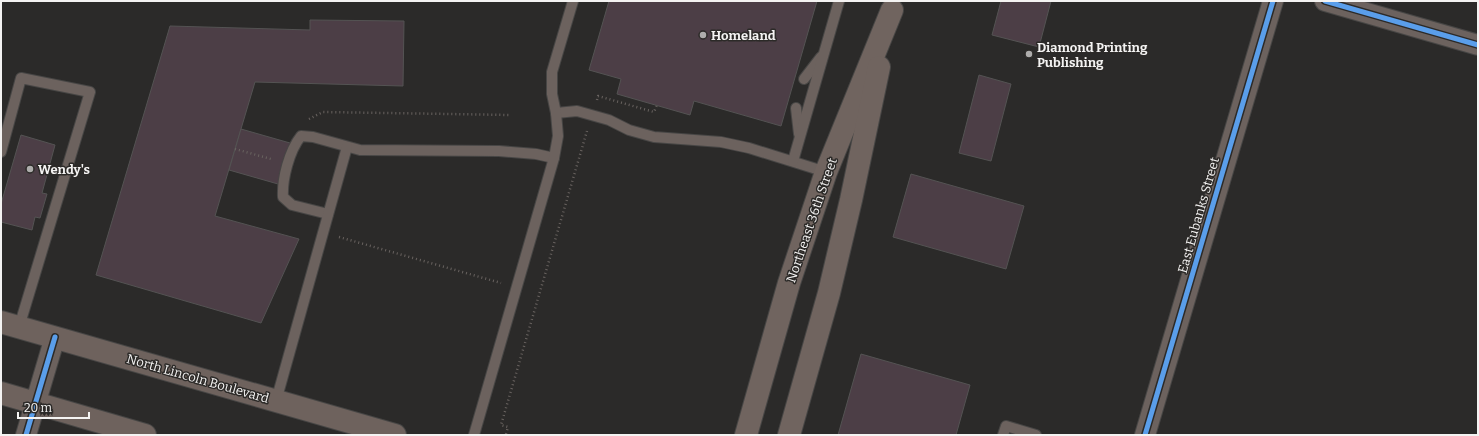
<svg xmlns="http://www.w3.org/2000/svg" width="1479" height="436" font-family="Bitter,serif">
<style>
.building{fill:#4c3e46;stroke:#545353}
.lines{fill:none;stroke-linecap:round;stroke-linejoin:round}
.lane-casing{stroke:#474645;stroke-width:12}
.street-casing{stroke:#474645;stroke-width:22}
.secondary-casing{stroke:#474645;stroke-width:24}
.primary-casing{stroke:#474645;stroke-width:24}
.path{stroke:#696360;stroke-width:2.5;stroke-dasharray:1 3;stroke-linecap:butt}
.lane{stroke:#6c625e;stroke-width:10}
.street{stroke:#6c625e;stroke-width:20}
.secondary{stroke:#70645f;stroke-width:22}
.primary{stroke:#6e625d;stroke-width:22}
.cycleway-casing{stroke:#2c2a28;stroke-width:8}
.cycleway{stroke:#5a9eea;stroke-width:5}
.poi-dot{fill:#aeadac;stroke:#2c2a28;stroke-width:1.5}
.labels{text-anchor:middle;stroke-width:3;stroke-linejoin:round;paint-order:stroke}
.poi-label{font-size:13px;font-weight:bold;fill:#f4f3f2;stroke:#2c2a28;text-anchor:start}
.street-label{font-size:13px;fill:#f4f3f2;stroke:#2c2a28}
</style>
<rect width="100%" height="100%" fill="#2b2a29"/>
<g class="building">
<path d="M609 1H817L781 126 694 101 690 115 617 94 621 79 589 70Z"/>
<path d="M1001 1H1051L1039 47 992 35Z"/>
<path d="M310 20 404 21 403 86 255 82 215 216 299 239 261 323 96 275 170 26 310 30Z"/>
<path d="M979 75 1011 84 991 161 959 153Z"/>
<path d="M241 129 297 145 285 186 229 170Z"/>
<path d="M21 135 55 145 42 193 47 194 40 218 35 217 32 230 1 222V204Z"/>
<path d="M911 174 1024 206 1006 269 893 237Z"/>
<path d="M861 354 970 385 956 435H838Z"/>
</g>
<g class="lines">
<g class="lane-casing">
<g id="lane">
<path d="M804 79 821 57"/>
<path d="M796 108 799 134"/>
<path d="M556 113 577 111 609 120 629 130 654 137 721 142 749 148 826 172"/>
<path d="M1 152 21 78 90 92 19 327"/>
<path d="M793 161 839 1"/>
<path d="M328 214 292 205 283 197C282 179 289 151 301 136L313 137 360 150 499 151 536 154 554 158"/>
<path d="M276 401 347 147"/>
<path d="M474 435 554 158 558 136 556 113 552 94V72L573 1"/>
<path d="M1003 435 1006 426 1036 435"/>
</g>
</g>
<g class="street-casing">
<g id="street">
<path d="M1325 1 1478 45"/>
<path d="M26 435 55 337"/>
<path d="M1145 435 1273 1"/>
</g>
</g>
<g class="secondary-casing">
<g id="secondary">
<path d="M746 435 789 283 826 172 892 10"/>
<path d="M789 435 829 293 851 200 879 67"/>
</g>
</g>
<g class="primary-casing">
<g id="primary">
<path d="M1 322 395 435"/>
<path d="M1 393 145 435"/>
</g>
</g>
<g class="path">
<path d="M597 100 598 96 654 112 657 105"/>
<path d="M309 119 323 112 511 115"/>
<path d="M235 149 271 159"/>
<path d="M339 237 501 283"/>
<path d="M506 434 508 427 501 425 587 131"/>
</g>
<use href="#lane" class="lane"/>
<use href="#street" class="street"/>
<use href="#secondary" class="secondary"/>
<use href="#primary" class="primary"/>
<g class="cycleway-casing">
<g id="cycleway">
<path d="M1325 1 1478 45"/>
<path d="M26 435 55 337"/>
<path d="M1145 435 1273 1"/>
</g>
</g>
<use href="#cycleway" class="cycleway"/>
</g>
<g class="poi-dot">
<circle cx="703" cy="35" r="4"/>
<circle cx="1029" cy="54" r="4"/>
<circle cx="30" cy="169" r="4"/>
</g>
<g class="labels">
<g class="poi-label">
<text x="711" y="40">Homeland</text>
<text x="1037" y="52">Diamond Printing<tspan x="1037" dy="15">Publishing</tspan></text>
<text x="38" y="174">Wendy's</text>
</g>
<g class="street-label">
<text transform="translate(1198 215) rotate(-74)" y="5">East Eubanks Street</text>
<text transform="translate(811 220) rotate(-71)" y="5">Northeast 36th Street</text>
<text transform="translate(198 378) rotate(16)" y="5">North Lincoln Boulevard</text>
</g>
</g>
<rect width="1479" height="436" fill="none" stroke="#f4f3f2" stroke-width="4"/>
<path d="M18 412v6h71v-6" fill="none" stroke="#f4f3f2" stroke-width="2"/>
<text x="24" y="412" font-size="12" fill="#f4f3f2" stroke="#2c2a28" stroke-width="3" paint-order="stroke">20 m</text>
</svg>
